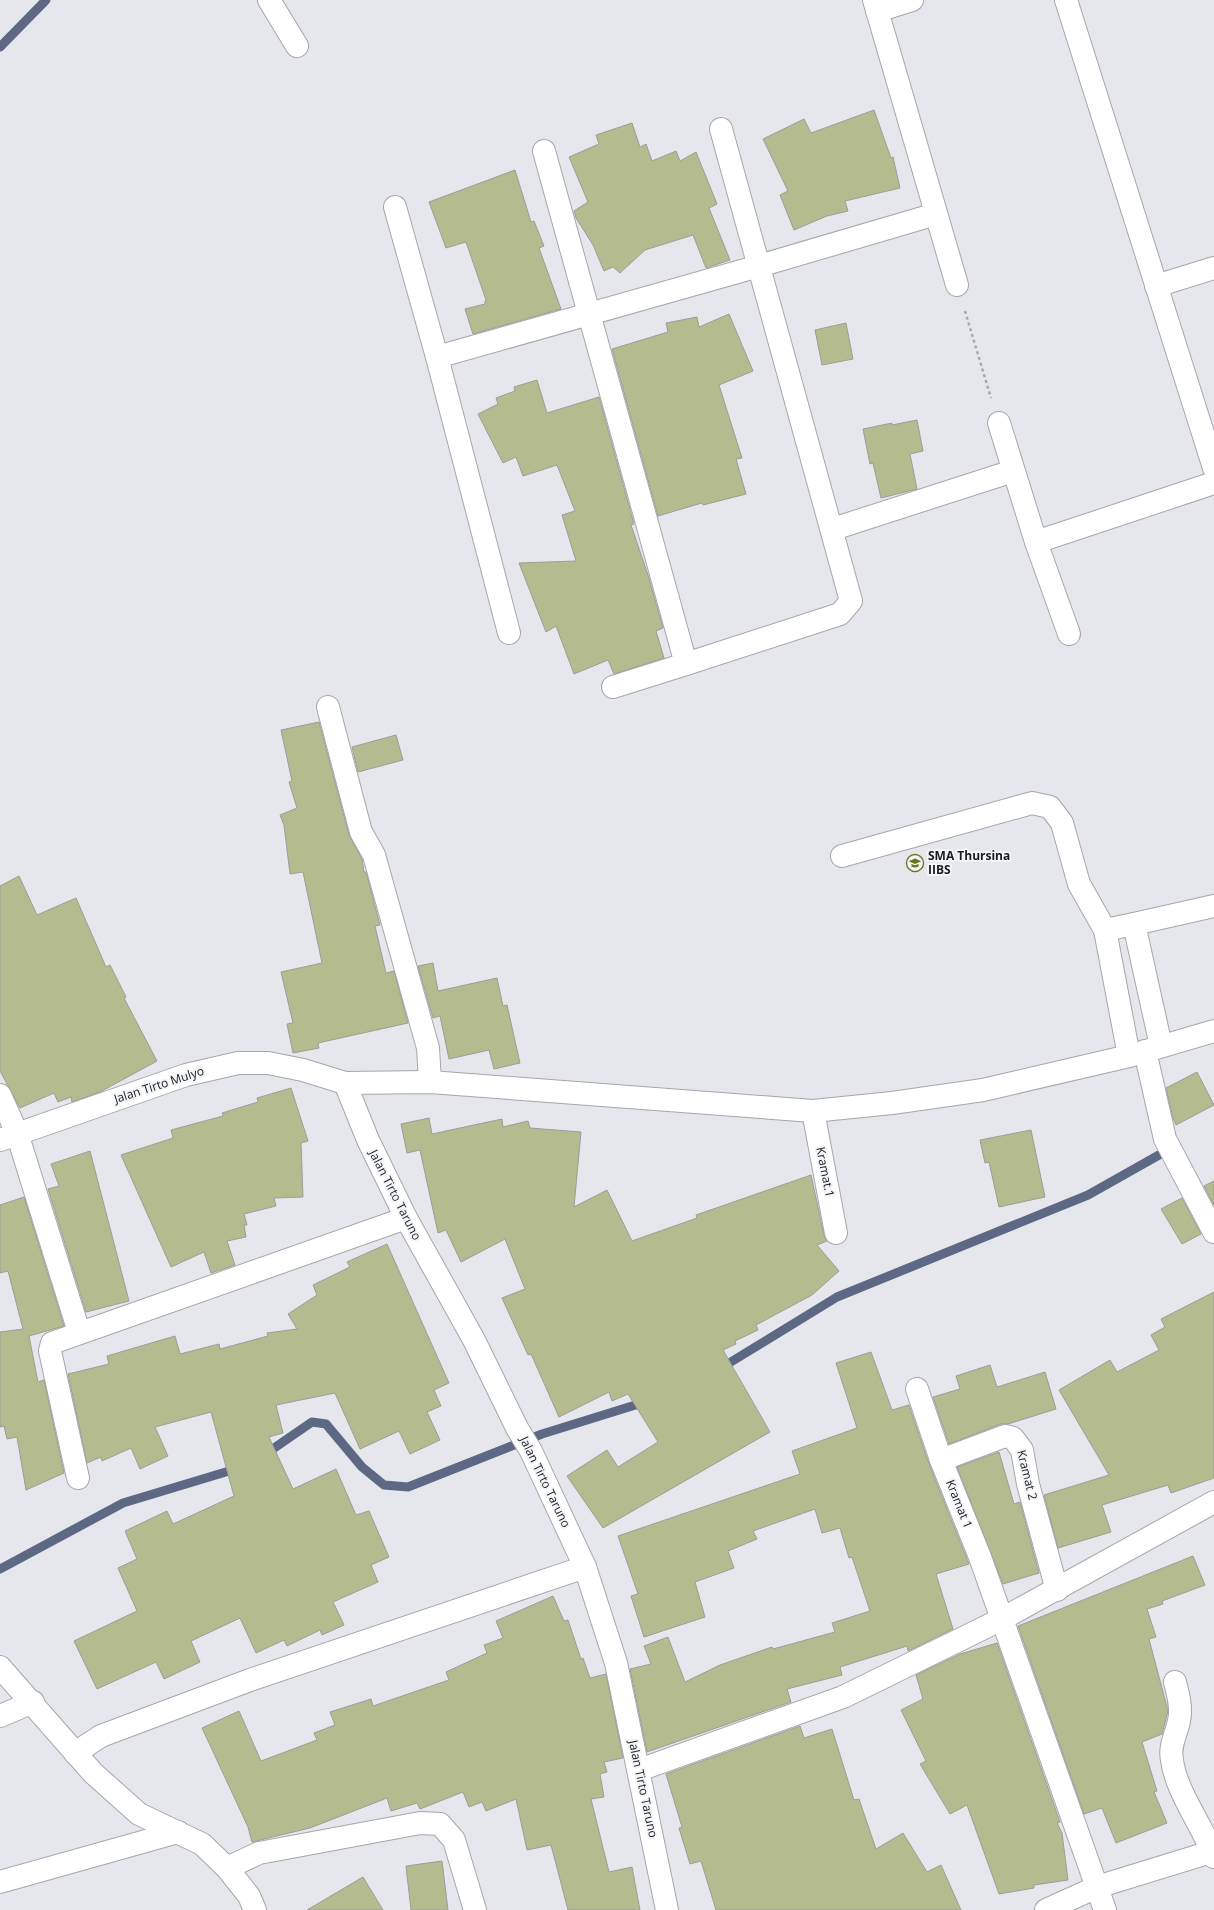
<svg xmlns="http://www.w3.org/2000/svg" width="1214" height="1910" font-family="'Open Sans',sans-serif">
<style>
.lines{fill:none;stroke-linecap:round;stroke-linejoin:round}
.stream{stroke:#5d6984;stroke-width:9}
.building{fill:#b4bb8e;stroke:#9d9d99}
.minor-casing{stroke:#a5a7ab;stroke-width:24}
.path{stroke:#a8a9ad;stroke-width:2.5;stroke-dasharray:3 3;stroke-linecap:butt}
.minor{stroke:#fff;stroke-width:22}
.labels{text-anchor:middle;stroke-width:4;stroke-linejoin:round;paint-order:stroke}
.poi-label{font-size:12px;font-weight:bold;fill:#1a1b1c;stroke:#f3f5f9;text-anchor:start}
.street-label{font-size:12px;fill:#1a1b1c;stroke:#f3f5f9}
</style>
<rect width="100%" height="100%" fill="#e5e7ec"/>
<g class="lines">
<g class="stream">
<path d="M0 47 46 0"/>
<path d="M721 1368 837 1297 1088 1195 1159 1155"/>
<path d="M264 1455 312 1422 326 1424 362 1467 384 1485 408 1487 542 1434 645 1402"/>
<path d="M0 1569 123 1503 239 1468"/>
</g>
</g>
<g class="building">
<path d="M874 110 891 158 893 157 900 188 845 201 848 211 827 216 794 230 780 195 788 191 763 139 804 119 811 133Z"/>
<path d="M632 123 640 147 646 144 652 161 676 151 680 161 696 152 717 204 709 208 730 260 706 268 693 235 645 250 620 273 613 267 604 271 593 245 576 218 574 211 588 202 569 157 599 144 596 135Z"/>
<path d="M515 170 531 222 534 221 544 246 539 248 561 309 473 334 465 309 485 304V301L486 300 466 242 446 248 429 202Z"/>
<path d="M729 314 753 371 719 385 742 458 736 459 746 494 703 505 702 503 658 516 612 349 668 332 666 323 697 317 699 327Z"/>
<path d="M846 323 853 359 822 365 815 330Z"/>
<path d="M537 380 547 413 599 397 634 524 631 525 648 575 663 628 656 631 664 658 614 674 608 660 574 674 556 626 546 632 519 563 576 561 562 515 575 511 557 465 523 476 516 457 503 463 478 414 498 404 496 398 515 391 514 387Z"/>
<path d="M917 420 923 451 910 454 917 489 881 498 873 463 870 464 863 429 892 423V425Z"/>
<path d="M319 722 349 835 362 859 364 872H366L380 925 375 926 386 973 394 971 408 1023 318 1043 319 1048 293 1053 287 1024 293 1023 281 972 322 963 303 872 290 874 284 825 280 815 297 808 289 782 292 781 281 730Z"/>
<path d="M396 735 403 760 358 772 352 747Z"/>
<path d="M19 876 37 915 76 898 106 967 110 965 126 997 124 998 157 1061 100 1092 72 1102 71 1097 58 1102 54 1093 20 1108 0 1071V886Z"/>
<path d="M433 963 438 991 497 978 503 1006 507 1005 520 1063 494 1069 489 1050 449 1059 440 1016 433 1018 418 966Z"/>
<path d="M1197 1072 1214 1105 1176 1125 1173 1118 1166 1088Z"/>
<path d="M291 1088 308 1141 301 1143 303 1197 274 1198 276 1206 244 1214 247 1225H244L246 1237 227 1241 235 1265 211 1273 204 1252 171 1267 121 1155 173 1138 171 1130 223 1116 222 1113 258 1102 257 1098Z"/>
<path d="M429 1118 432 1134 502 1119 503 1127 528 1121 530 1128 581 1132 574 1207 607 1190 632 1241 697 1218 696 1215 811 1175 824 1235 827 1241 817 1245 839 1271 812 1295 756 1325 758 1330 735 1341 736 1344 723 1350 770 1432 603 1528 567 1476 607 1450 618 1467 658 1442 628 1394 612 1401 609 1392 559 1417 531 1354 528 1355 502 1298 525 1289 505 1239 461 1262 446 1230 438 1233 420 1150 407 1153 401 1124Z"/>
<path d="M1031 1130 1045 1197 999 1207 989 1162 985 1163 980 1140Z"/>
<path d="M90 1151 129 1301 86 1312 48 1189 59 1186 51 1164Z"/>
<path d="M1214 1181V1205L1204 1186Z"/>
<path d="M24 1197 64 1326 29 1336 38 1382 44 1380 64 1473 26 1490 17 1437 7 1439 4 1426 0 1427V1332L23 1329 8 1271 0 1273V1205Z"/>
<path d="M1182 1198 1201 1234 1182 1244 1161 1209Z"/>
<path d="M387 1244 449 1383 434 1390 441 1406 427 1412 440 1440 410 1454 399 1431 360 1449 335 1393 276 1405 283 1433 269 1437 293 1489 336 1469 356 1515 369 1511 389 1557 371 1565 378 1582 333 1602 344 1625 322 1635 320 1630 287 1646 284 1640 256 1653 240 1618 191 1641 200 1662 164 1679 156 1662 97 1689 74 1641 137 1611 118 1568 137 1559 125 1531 167 1511 173 1524 234 1496 211 1412 155 1427 168 1456 140 1469 131 1448 102 1461 101 1457 87 1463 68 1374 109 1364 107 1356 175 1336 180 1354 219 1344 220 1349 268 1336 267 1333 297 1329 288 1314 317 1295 313 1285 350 1267 347 1262Z"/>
<path d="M1214 1292V1478L1171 1493 1168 1485 1102 1505 1111 1532 1058 1548 1044 1495 1109 1475 1059 1390 1110 1360 1117 1372 1159 1350 1151 1335 1165 1327 1161 1319Z"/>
<path d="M871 1352 892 1410 909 1405 929 1464 969 1564 936 1574 953 1629 908 1651 907 1646 840 1667 842 1675 787 1689 791 1702 647 1752 630 1669 651 1664 644 1646 668 1637 685 1682 720 1665 772 1647 773 1649 835 1632 832 1623 870 1611 852 1557 849 1558 840 1528 822 1533 815 1509 753 1531 757 1539 728 1551 734 1568 695 1582 705 1617 644 1637 631 1596 638 1594 618 1536 800 1474 792 1451 857 1428 836 1363Z"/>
<path d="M990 1365 997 1387 1045 1372 1056 1409 1008 1424H1001L949 1444 933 1397 960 1389 956 1376Z"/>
<path d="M999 1452 1014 1504 1020 1502 1039 1573 1003 1584 957 1467Z"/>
<path d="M1193 1556 1205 1585 1162 1601 1163 1604 1147 1609 1156 1637 1149 1639 1168 1711 1162 1734 1142 1742 1157 1791 1154 1792 1167 1823 1116 1843 1102 1808 1084 1814 1018 1626Z"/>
<path d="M553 1596 564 1621 568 1620 581 1659 583 1658 590 1678 606 1674 623 1758 604 1762 607 1772 600 1774 604 1797 591 1799 609 1872 632 1867 640 1910H568L551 1845 527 1850 516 1799 486 1811 482 1802 469 1807 463 1792 420 1809 417 1803 391 1811 387 1798 310 1828 252 1842 248 1827 202 1728 239 1711 261 1761 317 1740 314 1733 335 1725 330 1712 371 1699 373 1706 449 1680 446 1672 487 1653 484 1645 503 1638 496 1621Z"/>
<path d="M997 1643 1060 1822 1057 1823 1062 1833 1068 1880 1034 1885V1888L999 1894 967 1805 950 1814 920 1764 926 1761 901 1710 923 1699 916 1675 960 1654Z"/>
<path d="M800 1726 804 1738 832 1729 854 1800 859 1799 876 1849 903 1833 927 1872 941 1865 961 1910H716L701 1861 690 1864 679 1828 682 1827 666 1774Z"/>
<path d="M442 1861 448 1910H411L406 1866Z"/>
<path d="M363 1877 383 1910H307Z"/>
</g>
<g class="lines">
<g class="minor-casing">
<g id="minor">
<path d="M269 0 297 46"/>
<path d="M874 0 957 285"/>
<path d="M1066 0 1214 468"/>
<path d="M877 11 912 0"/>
<path d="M544 151 686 664 840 614 851 601 721 129"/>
<path d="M395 207 437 357"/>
<path d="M1156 286 1214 268"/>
<path d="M999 423 1036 542 1214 483"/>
<path d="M833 529 1013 471"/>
<path d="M1036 542 1069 634"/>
<path d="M509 633 437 357 759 266 936 214"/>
<path d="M613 687 686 664"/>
<path d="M328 707 361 832 374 855 428 1048 430 1082"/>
<path d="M842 856 1032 803 1050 807 1062 823 1079 884 1105 930 1134 924 1161 1046"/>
<path d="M1134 924 1214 906"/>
<path d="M1105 930 1129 1056"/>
<path d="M1145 1051 1165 1139 1214 1232"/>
<path d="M345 1083 368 1140 406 1218 474 1340 517 1428 531 1451 585 1567 616 1663 667 1910"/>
<path d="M0 1095 17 1133 79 1332"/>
<path d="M813 1111 836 1233"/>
<path d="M0 1140 186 1075 238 1063H268L303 1070 345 1083 430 1082 813 1111 892 1103 983 1090 1129 1056 1214 1031"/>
<path d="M917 1389 941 1460 980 1557 1105 1910"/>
<path d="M941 1460 1005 1436 1013 1438 1022 1450 1028 1484 1057 1590"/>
<path d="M78 1478 50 1351 52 1343 406 1218"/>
<path d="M0 1667 93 1773 139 1814 202 1844 227 1868 249 1896 255 1910"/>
<path d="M1175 1682C1178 1694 1182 1708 1179 1721 1176 1735 1169 1746 1172 1760 1176 1792 1203 1826 1214 1857"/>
<path d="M0 1716 33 1702"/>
<path d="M75 1753 101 1736 250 1680 585 1567"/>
<path d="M639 1770 843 1697 1002 1619 1214 1502"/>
<path d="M227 1868 259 1853 420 1823 440 1824 454 1840 475 1910"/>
<path d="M0 1882 178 1832"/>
<path d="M1046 1910 1097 1887 1214 1851"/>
</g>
</g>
<path class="path" d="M965 311 991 398"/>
<use href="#minor" class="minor"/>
</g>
<defs>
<g id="school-ring" transform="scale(0.9)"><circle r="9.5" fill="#f3f5f9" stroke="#6c751e" stroke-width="1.5"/><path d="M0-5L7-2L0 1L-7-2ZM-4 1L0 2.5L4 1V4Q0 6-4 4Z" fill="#6c751e"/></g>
</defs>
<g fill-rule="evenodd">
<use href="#school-ring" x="915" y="863"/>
</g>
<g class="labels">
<g class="poi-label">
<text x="928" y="860">SMA Thursina<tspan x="928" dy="14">IIBS</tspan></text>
</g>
<g class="street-label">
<text transform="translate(159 1085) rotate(-18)" y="4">Jalan Tirto Mulyo</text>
<text transform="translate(825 1172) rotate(79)" y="4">Kramat.1</text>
<text transform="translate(395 1195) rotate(63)" y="4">Jalan Tirto Taruno</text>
<text transform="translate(1027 1475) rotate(76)" y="4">Kramat 2</text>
<text transform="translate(545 1482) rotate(64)" y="4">Jalan Tirto Taruno</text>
<text transform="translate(959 1504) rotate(68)" y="4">Kramat 1</text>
<text transform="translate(643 1789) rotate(78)" y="4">Jalan Tirto Taruno</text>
</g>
</g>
</svg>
